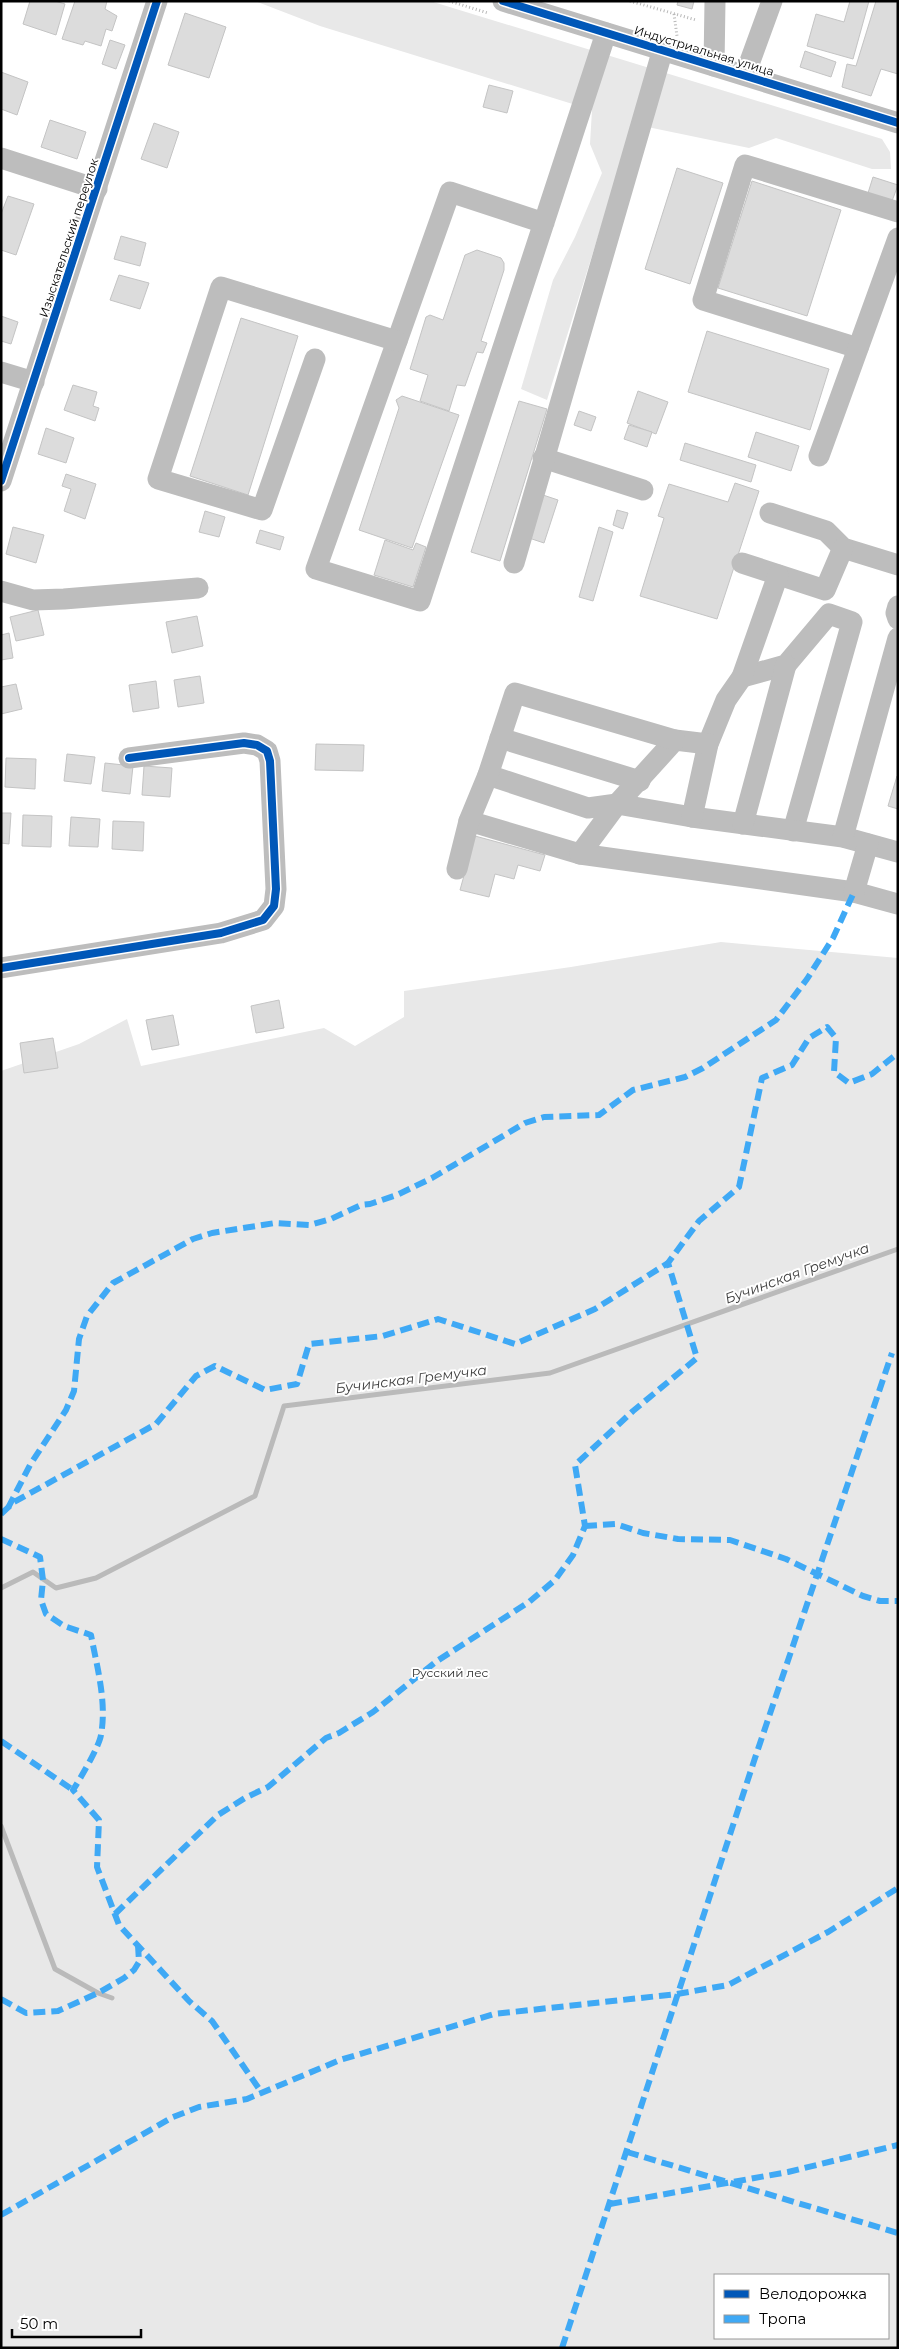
<svg xmlns="http://www.w3.org/2000/svg" width="899" height="2349" font-family="Montserrat,sans-serif">
<style>
.green{fill:#e8e8e8;fill-rule:evenodd}
.lines{fill:none;stroke-linecap:round;stroke-linejoin:round}
.stream{stroke:#bababa;stroke-width:5}
.building{fill:#dcdcdc;stroke:#c4c4c4}
.path{stroke:#b8b8b8;stroke-width:3;stroke-dasharray:1 2.5;stroke-linecap:butt}
.minor{stroke:#bdbdbd;stroke-width:21}
.quiet{stroke:#3fa9f5;stroke-width:6;stroke-dasharray:12 6;stroke-linecap:butt}
.cycleway-casing{stroke:#fff;stroke-width:11}
.cycleway{stroke:#0057b8;stroke-width:8}
.labels{text-anchor:middle;stroke-width:4;stroke-linejoin:round;paint-order:stroke}
.street-label{font-size:12px;fill:#000;stroke:#fff}
.park-label{font-size:12px;fill:#2d2d2d;stroke:#fff}
.water-label{font-size:14px;font-style:italic;fill:#3e3e3e;stroke:#fff}
</style>
<rect width="100%" height="100%" fill="#fff"/>
<g class="green">
<path d="M255 1H430L882 139 890 152 891 169H872L776 138 749 148 633 124 547 400 521 389 553 280 575 237 602 173 590 144 592 110 320 26Z"/>
<path d="M721 942 898 958V2348H1V1071L79 1044 127 1019 141 1066 324 1028 355 1046 404 1017V991L571 967ZM715 2275H888V2338H715Z"/>
</g>
<g class="lines">
<g class="stream">
<path d="M1 1588 33 1572 56 1588 96 1578 255 1496 284 1406 550 1373 898 1249"/>
<path d="M1 1826 55 1969 98 1993 112 1998"/>
</g>
</g>
<g class="building">
<path d="M30 1H55L65 4 56 35 23 24Z"/>
<path d="M75 1H107L105 9 117 16 112 31 106 29 101 46 85 41 83 45 62 39Z"/>
<path d="M678 1H694L692 9 677 5Z"/>
<path d="M850 1H869L853 59 807 46 816 14 844 22Z"/>
<path d="M876 1H898V74L881 69 871 96 842 87 847 64 856 66Z"/>
<path d="M185 13 226 27 209 78 168 65Z"/>
<path d="M110 40 125 45 116 69 102 64Z"/>
<path d="M805 51 836 62 831 77 800 67Z"/>
<path d="M1 72 28 82 17 115 1 109Z"/>
<path d="M489 85 513 91 507 113 483 107Z"/>
<path d="M50 120 86 132 77 159 41 147Z"/>
<path d="M154 123 179 132 167 168 141 159Z"/>
<path d="M677 168 723 183 690 284 645 269Z"/>
<path d="M873 177 898 185 892 201 868 193Z"/>
<path d="M752 181 841 210 807 316 718 288Z"/>
<path d="M8 196 34 204 16 255 1 250V214Z"/>
<path d="M121 236 146 243 140 266 114 259Z"/>
<path d="M477 250 501 258 504 263V270L481 341 487 343 483 353 477 352 465 386 457 385 449 411 420 401 428 375 410 369 426 317 430 315 443 320 465 255Z"/>
<path d="M119 275 149 283 140 309 110 300Z"/>
<path d="M1 316 18 322 11 344 1 341Z"/>
<path d="M241 318 298 336 248 495 190 476Z"/>
<path d="M707 331 829 369 810 430 688 392Z"/>
<path d="M73 385 97 392 93 406 99 408 95 421 64 410Z"/>
<path d="M638 391 668 402 656 434 627 423Z"/>
<path d="M402 396 459 415 412 548 359 530 399 408 396 400Z"/>
<path d="M519 401 547 409 500 561 471 552Z"/>
<path d="M579 411 596 417 591 431 574 425Z"/>
<path d="M629 425 652 432 647 447 624 439Z"/>
<path d="M46 428 74 438 66 463 38 454Z"/>
<path d="M756 432 799 446 791 471 748 457Z"/>
<path d="M685 443 756 465 751 482 680 460Z"/>
<path d="M66 474 96 484 85 519 64 511 71 489 62 486Z"/>
<path d="M735 483 759 491 717 619 640 596 664 518 658 516 669 484 728 502Z"/>
<path d="M543 495 558 500 544 543 529 538Z"/>
<path d="M617 510 628 513 623 529 613 525Z"/>
<path d="M205 511 225 517 219 537 199 532Z"/>
<path d="M13 527 44 535 36 563 6 554Z"/>
<path d="M599 527 613 532 593 601 579 597Z"/>
<path d="M260 530 284 537 280 550 256 543Z"/>
<path d="M385 540 413 550 416 543 426 547 413 587 374 575Z"/>
<path d="M38 610 44 635 16 641 10 617Z"/>
<path d="M197 616 203 646 172 653 166 622Z"/>
<path d="M9 633 13 658 1 660V635Z"/>
<path d="M200 676 204 703 178 707 174 680Z"/>
<path d="M156 681 159 708 133 712 129 685Z"/>
<path d="M16 684 22 709 1 714V687Z"/>
<path d="M316 744 364 745 363 771 315 770Z"/>
<path d="M67 754 95 757 91 784 64 781Z"/>
<path d="M6 758 36 759 35 789 5 787Z"/>
<path d="M105 763 133 766 130 794 102 791Z"/>
<path d="M144 766 172 768 170 797 142 795Z"/>
<path d="M897 776H898V809L888 806Z"/>
<path d="M1 813H11L9 844 1 843Z"/>
<path d="M23 815 52 816 51 847 22 846Z"/>
<path d="M71 817 100 819 98 847 69 846Z"/>
<path d="M113 821 144 822 143 851 112 849Z"/>
<path d="M475 836 545 855 540 871 518 865 514 879 495 874 489 897 460 890Z"/>
<path d="M279 1000 284 1028 256 1033 251 1006Z"/>
<path d="M173 1015 179 1045 152 1050 146 1020Z"/>
<path d="M53 1038 58 1068 24 1073 20 1043Z"/>
</g>
<g class="lines">
<g class="path">
<path d="M449 1 488 13"/>
<path d="M630 1 696 20"/>
<path d="M674 14 677 36"/>
</g>
<g class="minor">
<path d="M503 1 898 123"/>
<path d="M714 66 715 1"/>
<path d="M745 75 772 1"/>
<path d="M1 158 97 189"/>
<path d="M544 223 450 192 316 569 420 601 606 33"/>
<path d="M858 348 703 300 745 165 898 212"/>
<path d="M315 359 262 510 158 479 221 287 397 341"/>
<path d="M1 372 34 382"/>
<path d="M819 456 898 238"/>
<path d="M543 458 643 490"/>
<path d="M1 481 157 1"/>
<path d="M770 513 826 531 843 548 898 565"/>
<path d="M514 563 663 49"/>
<path d="M742 563 825 590 843 548"/>
<path d="M1 591 33 600 64 599 198 588"/>
<path d="M898 606 896 613 898 619"/>
<path d="M742 677 786 665 829 614 852 622 793 831"/>
<path d="M500 738 640 781"/>
<path d="M488 775 588 808 617 804 692 817 843 837 898 852"/>
<path d="M692 817 708 744 726 700 742 677 778 575"/>
<path d="M469 821 580 854 854 892 898 904"/>
<path d="M743 824 786 665"/>
<path d="M843 837 898 638"/>
<path d="M580 854 617 804 675 740 708 744"/>
<path d="M457 869 469 821 488 775 515 693 675 740"/>
<path d="M854 892 868 844"/>
<path d="M1 968 221 933 263 920 274 906 276 889 270 761 267 751 257 745 244 743 129 758"/>
</g>
<g class="quiet">
<path d="M8 1508 30 1465 66 1410 74 1391 79 1339 87 1316 113 1283 193 1239 212 1233 275 1223 310 1225 331 1219 361 1205 370 1204 397 1195 432 1178 525 1123 544 1117 599 1115 633 1090 685 1077 703 1068 776 1020 807 979 833 938 854 892"/>
<path d="M1 1514 14 1502 156 1424 196 1376 215 1366 265 1390 297 1384 309 1344 383 1336 438 1319 515 1344 595 1309 668 1263"/>
<path d="M585 1526 616 1524 643 1533 678 1539 730 1540 786 1559 863 1596 880 1601H898"/>
<path d="M1 1539 40 1557 43 1580 41 1600 46 1614 64 1626 91 1635C97 1667 107 1702 101 1735 99 1747 80 1779 73 1790L99 1820 97 1867 119 1925 189 2001 212 2021 262 2093"/>
<path d="M1 1741 73 1790"/>
<path d="M115 1914 218 1815 245 1798 268 1787 326 1738 339 1733 373 1712 437 1661 529 1602 555 1580 573 1555 585 1526 575 1465 633 1411 697 1358 668 1263 699 1221 739 1187 762 1078 792 1065 809 1038 827 1027 836 1038 834 1072 849 1083 872 1074 898 1053"/>
<path d="M1 1999 26 2013 58 2011 98 1993 124 1978 134 1970 139 1962 138 1945"/>
<path d="M627 2152 898 2233"/>
<path d="M610 2204 788 2172 898 2145"/>
<path d="M1 2215 173 2117 199 2107 247 2099 340 2060 494 2014 677 1994 728 1985 828 1932 898 1888"/>
<path d="M562 2348 755 1758 892 1353"/>
</g>
<g class="cycleway-casing">
<g id="cycleway">
<path d="M503 1 898 123"/>
<path d="M1 481 157 1"/>
<path d="M1 968 221 933 263 920 274 906 276 889 270 761 267 751 257 745 244 743 129 758"/>
</g>
</g>
<use href="#cycleway" class="cycleway"/>
</g>
<g class="labels">
<g class="street-label">
<text transform="translate(704 51) rotate(17)" y="4">Индустриальная улица</text>
<text transform="translate(69 238) rotate(-72)" y="4">Изыскательский переулок</text>
</g>
<g class="park-label">
<text x="450" y="1677">Русский лес</text>
</g>
<g class="water-label">
<text transform="translate(797 1273) rotate(-20)" y="5">Бучинская Гремучка</text>
<text transform="translate(411 1379) rotate(-7)" y="5">Бучинская Гремучка</text>
</g>
</g>
<rect width="899" height="2349" fill="none" stroke="#000000" stroke-width="5"/>
<rect x="714" y="2274" width="175" height="65" fill="#ffffff" stroke="#999999"/>
<rect x="724" y="2290" width="25" height="8" fill="#0057b8" stroke="#999999"/>
<text x="759" y="2299" font-size="15" fill="#000000">Велодорожка</text>
<rect x="724" y="2315" width="25" height="8" fill="#3fa9f5" stroke="#999999"/>
<text x="759" y="2324" font-size="15" fill="#000000">Тропа</text>
<path d="M12 2329v8h129v-8" fill="none" stroke="#000000" stroke-width="2.5"/>
<text x="20" y="2329" font-size="15" fill="#000000" stroke="#ffffff" stroke-width="4" paint-order="stroke">50 m</text>
</svg>
